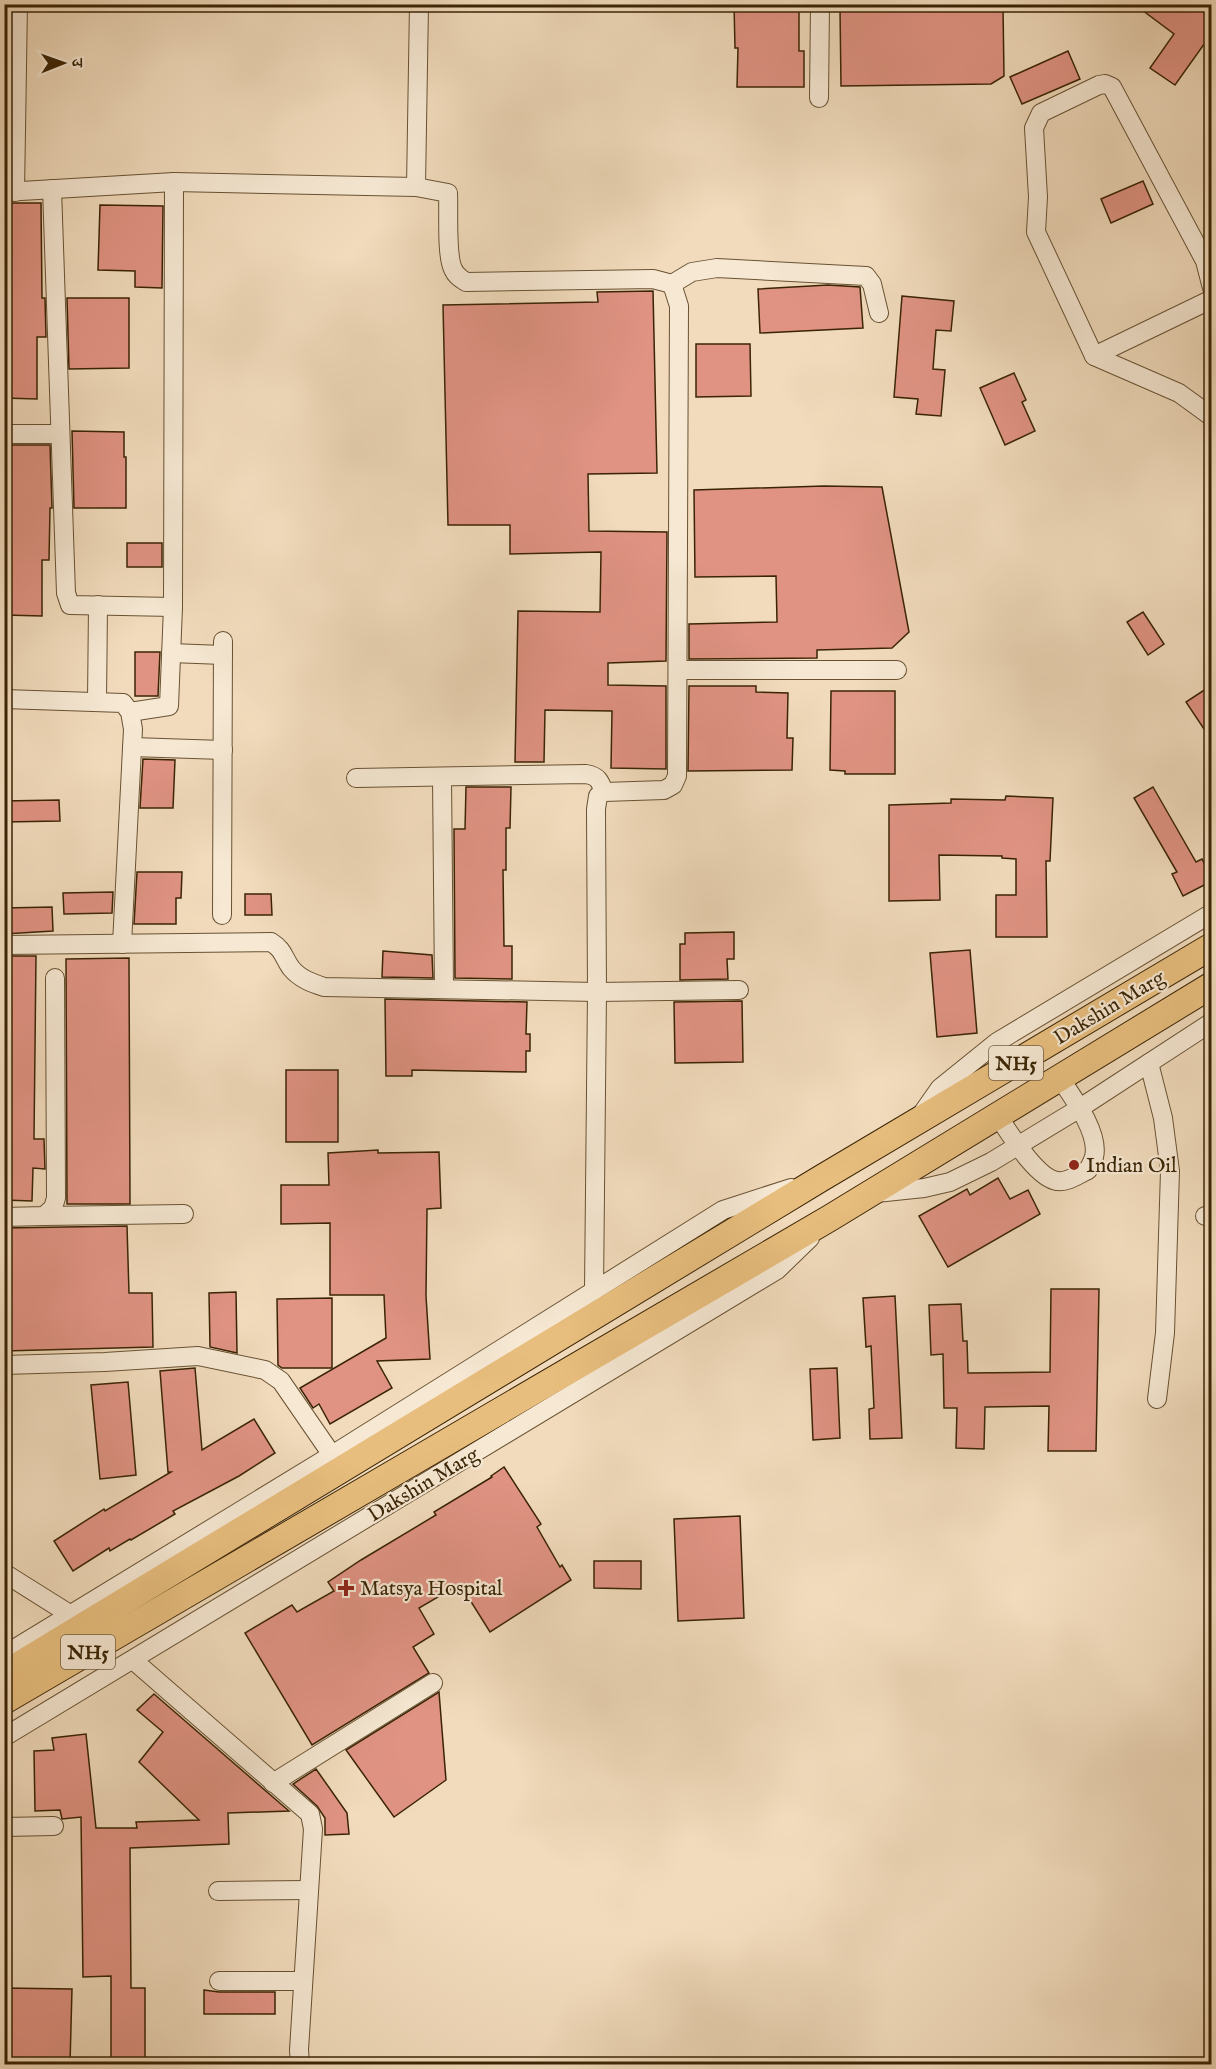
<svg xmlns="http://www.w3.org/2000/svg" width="1216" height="2069" font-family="'IM FELL English','Noto Serif Devanagari',serif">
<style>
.building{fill:#e09383;stroke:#3a2405;stroke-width:1.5}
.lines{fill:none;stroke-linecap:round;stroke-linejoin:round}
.minor-casing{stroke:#685233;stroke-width:20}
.highway-casing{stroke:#3a2405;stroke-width:28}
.minor{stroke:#f6e8d3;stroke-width:18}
.highway{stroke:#e8be7e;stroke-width:26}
.poi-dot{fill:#8f2418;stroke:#f6e8d3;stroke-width:2}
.labels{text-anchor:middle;stroke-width:4.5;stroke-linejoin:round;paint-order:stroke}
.shield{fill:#f6e8d3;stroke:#725f43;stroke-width:1.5}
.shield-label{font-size:20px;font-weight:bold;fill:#3a2405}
.street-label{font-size:21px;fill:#3a2405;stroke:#f6e8d3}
.poi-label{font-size:21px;fill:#3a2405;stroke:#f6e8d3;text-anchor:start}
</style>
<rect width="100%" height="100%" fill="#f1dbbc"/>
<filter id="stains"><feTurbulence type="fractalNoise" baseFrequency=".00333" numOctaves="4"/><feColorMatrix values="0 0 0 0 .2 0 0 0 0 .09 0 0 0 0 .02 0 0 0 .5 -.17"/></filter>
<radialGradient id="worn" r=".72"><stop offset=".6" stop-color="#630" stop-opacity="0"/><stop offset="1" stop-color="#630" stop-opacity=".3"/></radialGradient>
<g class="building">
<path d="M734 4H799V51H804V87H737L738 48H735Z"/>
<path d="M1134 4H1212V33L1175 85 1150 68 1174 34Z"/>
<path d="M1003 7 1004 76 991 84 841 86 840 9Z"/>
<path d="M1068 51 1080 79 1022 104 1010 77Z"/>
<path d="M1143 181 1153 204 1111 223 1101 199Z"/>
<path d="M4 203H41L42 298H45L46 337H37V399L4 398Z"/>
<path d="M100 205 163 206 162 288 135 287V271L98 270Z"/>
<path d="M828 285 860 287 863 328 760 333 758 289Z"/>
<path d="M653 291 657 473 588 474 589 531 667 532 666 661 608 663V685L666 686V769L611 768 612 711 545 710 544 762H515L518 611 600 612 601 552 510 554V525H448L443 305 598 302 597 292Z"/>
<path d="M902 296 954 301 951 331 936 330 933 369 945 370 941 416 916 414 918 399 894 397Z"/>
<path d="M67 298H129V368L69 369Z"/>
<path d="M696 344H750L751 396 696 397Z"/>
<path d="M1014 373 1026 400 1022 402 1035 431 1005 445 980 388Z"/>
<path d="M72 431 124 432V457H126V508H74Z"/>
<path d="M4 445H50L52 508H50L49 560H42V616L4 615Z"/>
<path d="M824 486 882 487 909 632 892 648 817 650V658L689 659V624L777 622 776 576 695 577 694 490Z"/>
<rect x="127" y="543" width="35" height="24"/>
<path d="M1143 612 1164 644 1148 655 1127 622Z"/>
<path d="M135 652H160L158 696H135Z"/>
<path d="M1212 685V741L1186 702Z"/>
<path d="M689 686H756V692L788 693 787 738H793L792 770 688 771Z"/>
<path d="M831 691H895V774H845V771L830 770Z"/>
<path d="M143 759 175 760 173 808H140Z"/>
<path d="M466 787H511L510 828H506V870H503L504 946H512V979L455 978 454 829H465Z"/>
<path d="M1153 787 1196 862 1202 859 1212 879V881L1183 896 1172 874 1177 872 1134 798Z"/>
<path d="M1006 796 1053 798 1050 861H1046L1047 937H996V895H1016V859L1002 858V856L939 855 940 900 889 901V805L951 803V799L1005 800Z"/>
<path d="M59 800 60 821 4 822V801Z"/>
<path d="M137 872H182L181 898H176V924H134Z"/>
<path d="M113 892 112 913 64 914 63 893Z"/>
<path d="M245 894H271L272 915H245Z"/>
<path d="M52 907 53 931 4 934V908Z"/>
<path d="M734 932V959H727L728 979 680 980V944H685V933Z"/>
<path d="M970 950 977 1033 937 1037 930 953Z"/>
<path d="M383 951 432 955 433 978 382 977Z"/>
<path d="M4 956H36L34 1139H44L45 1169 33 1168 32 1201 4 1200Z"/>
<path d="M129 958 130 1204H67L66 959Z"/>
<path d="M385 999 527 1002 526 1034H530V1051H526V1072L412 1070V1076H386Z"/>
<path d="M742 1001 743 1062 675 1063 674 1002Z"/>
<rect x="286" y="1070" width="52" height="72"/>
<path d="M378 1150V1153L439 1152 441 1208 427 1209 426 1296 430 1359 377 1361 392 1388 330 1424 319 1404 313 1408 300 1388 386 1338 384 1295H330V1223L281 1224V1185H329L328 1153Z"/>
<path d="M998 1178 1010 1199 1028 1190 1040 1214 948 1267 919 1216 967 1189 970 1195Z"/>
<path d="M127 1226 129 1293H152L153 1347 4 1351V1228Z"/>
<path d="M1051 1289H1099L1096 1451H1048L1049 1406 985 1407 984 1449 956 1448 957 1408H944L943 1354 931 1355 929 1305 961 1304 963 1341H967L968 1373 1050 1372Z"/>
<path d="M236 1292 237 1353 210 1347 209 1293Z"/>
<path d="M895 1296 902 1438 870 1439 869 1409 874 1408 871 1346 866 1347 863 1298Z"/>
<path d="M332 1298V1368H282L278 1365 277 1299Z"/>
<path d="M195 1368 202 1450 254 1419 275 1453 239 1476 173 1511 175 1514 131 1540 130 1539 110 1551 109 1548 73 1571 54 1541 104 1509 105 1511 171 1472H168L160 1371Z"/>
<path d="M837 1368 840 1438 813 1440 810 1369Z"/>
<path d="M128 1382 136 1475 100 1479 91 1385Z"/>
<path d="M504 1467 541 1524 537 1527 560 1567 562 1565 571 1580 490 1632 460 1584 419 1608 434 1634 413 1647 429 1673 312 1745 245 1633 292 1605 297 1612 334 1591 328 1582 361 1560 436 1515 434 1512 492 1477 491 1476Z"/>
<path d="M740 1516 744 1618 678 1621 674 1519Z"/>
<path d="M594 1561H641V1589L594 1588Z"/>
<path d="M439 1692 446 1780 394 1817 346 1750Z"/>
<path d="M154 1694 289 1811 228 1813 229 1844 130 1848 131 1988H145V2063H111V1976L83 1977 81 1817 62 1819 60 1810 35 1811 34 1751 54 1750 52 1738 86 1734 96 1828H137L136 1822 199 1820 139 1762 163 1732 137 1710Z"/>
<path d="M316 1769 347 1813 349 1834 325 1835V1818L317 1806 293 1784Z"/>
<path d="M4 1988 72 1989 70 2064H4Z"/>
<path d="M204 1990 219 1992H275V2014H204Z"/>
</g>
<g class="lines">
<g class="minor-casing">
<g id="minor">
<path d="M419 4 416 187 448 193C449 211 446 255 453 269 456 276 460 278 466 282L653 279 672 284 679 306 677 776 673 785 664 790 604 792 598 796 596 809 597 992 594 1291"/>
<path d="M819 98 820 4"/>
<path d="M52 189 66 593 70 605 173 607"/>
<path d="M4 192 174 182 416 187"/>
<path d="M15 192 18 4"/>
<path d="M672 284 692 272 717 268 866 276 872 284 879 313"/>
<path d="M1212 288 1205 261 1112 87 1105 84 1099 85 1041 113 1034 128 1038 197 1036 232 1094 356 1179 393 1212 417"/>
<path d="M1094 356 1212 299"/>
<path d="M4 434H60"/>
<path d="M171 653 223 655"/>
<path d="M678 670H897"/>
<path d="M4 699 123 703 130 712 133 729 122 944"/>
<path d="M97 701 98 605"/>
<path d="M130 712 169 706 173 607 174 182"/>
<path d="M132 747 223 750"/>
<path d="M442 777 444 989"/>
<path d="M356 778 586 774C598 776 600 781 604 792"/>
<path d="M222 915 223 641"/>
<path d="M4 945 271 942C284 950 283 957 291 968 300 979 312 983 324 987L597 992 739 990"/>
<path d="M1149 1063 1163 1118 1170 1171 1165 1333 1157 1399"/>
<path d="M921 1115 940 1088 997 1042 1212 913"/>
<path d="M997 1115C1009 1132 1036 1178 1057 1181 1067 1183 1079 1174 1088 1170 1090 1166 1093 1161 1094 1157 1100 1133 1072 1096 1059 1077"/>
<path d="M876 1193 924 1188 950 1182 991 1162 1080 1108 1212 1022"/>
<path d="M44 1216 184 1214"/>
<path d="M1205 1216H1212"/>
<path d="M4 1217 44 1216 53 1208 56 1198 55 978"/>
<path d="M4 1365 105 1362 198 1356 265 1370 281 1381 332 1455"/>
<path d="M4 1573 71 1615"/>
<path d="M4 1655 332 1455 723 1210 791 1188"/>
<path d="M133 1660 310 1814 313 1829 299 2050 300 2064"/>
<path d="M4 1737 777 1270 810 1238"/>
<path d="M273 1783 433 1683"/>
<path d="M4 1827 54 1826"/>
<path d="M218 1891 309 1890"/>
<path d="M219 1981H303"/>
</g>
</g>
<g class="highway-casing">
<g id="highway">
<path d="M4 1674 820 1179 1212 946"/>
<path d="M4 1701 830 1218 1212 985"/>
</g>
</g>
<use href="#minor" class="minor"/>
<use href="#highway" class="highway"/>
</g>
<g class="poi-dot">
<circle cx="1074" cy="1165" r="6"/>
<path d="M343 1579h6v6h6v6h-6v6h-6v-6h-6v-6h6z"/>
</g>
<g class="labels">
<g class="shield">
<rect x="989" y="1046" width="54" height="34" rx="4.5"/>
<rect x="61" y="1635" width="54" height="34" rx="4.5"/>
</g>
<g class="shield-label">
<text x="1016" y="1070">NH5</text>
<text x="88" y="1659">NH5</text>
</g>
<g class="street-label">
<text transform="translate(1109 1007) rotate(-31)" y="7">Dakshin Marg</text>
<text transform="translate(423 1484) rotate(-31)" y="7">Dakshin Marg</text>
</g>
<g class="poi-label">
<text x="1086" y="1172">Indian Oil</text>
<text x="360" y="1595">Matsya Hospital</text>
</g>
</g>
<rect width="1216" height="2069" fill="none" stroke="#f1dbbc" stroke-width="24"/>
<rect x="6" y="6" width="1204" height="2057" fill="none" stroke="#3a2405" stroke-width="3"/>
<rect x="12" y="12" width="1192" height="2045" fill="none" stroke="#3a2405" stroke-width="1.5"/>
<g transform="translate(63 63) rotate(89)" stroke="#f6e8d3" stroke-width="4.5" paint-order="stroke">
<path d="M0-4.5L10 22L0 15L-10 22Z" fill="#3a2405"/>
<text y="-9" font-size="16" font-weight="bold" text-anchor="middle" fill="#3a2405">उ</text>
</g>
<rect width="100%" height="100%" filter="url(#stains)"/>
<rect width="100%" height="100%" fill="url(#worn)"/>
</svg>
